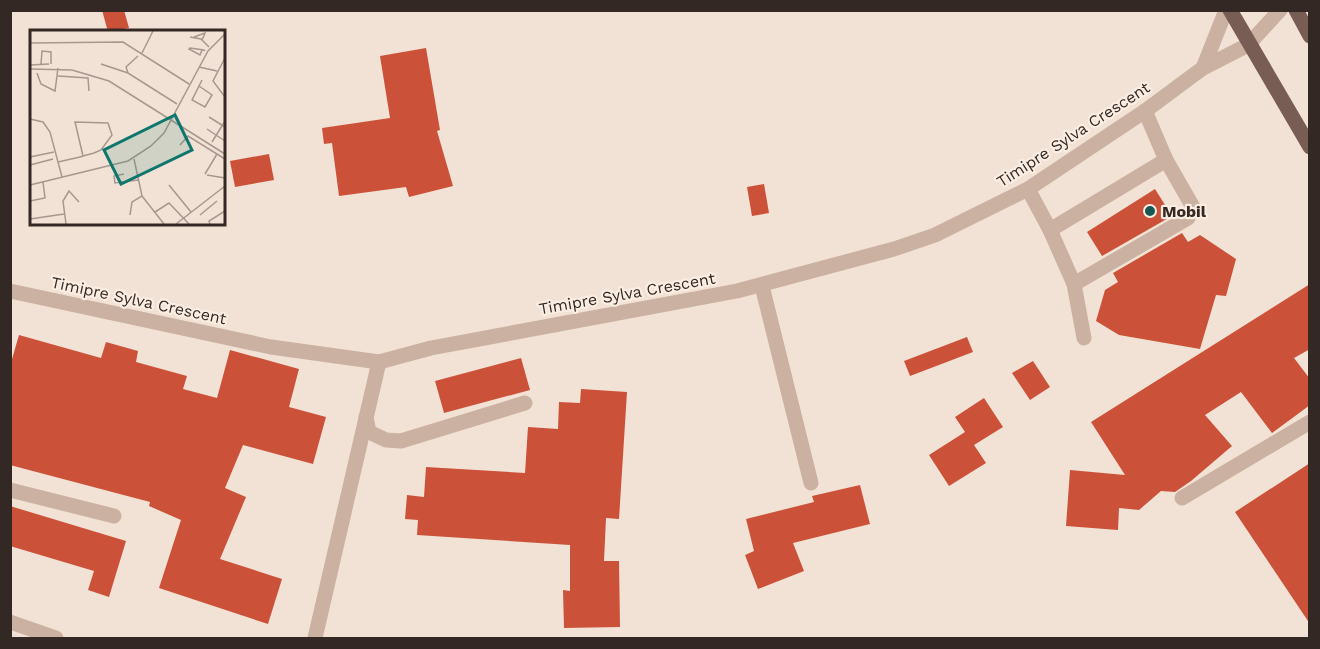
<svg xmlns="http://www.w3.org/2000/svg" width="1320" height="649" font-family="'Work Sans',sans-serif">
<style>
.building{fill:#cc5139}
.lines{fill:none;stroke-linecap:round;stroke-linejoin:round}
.minor{stroke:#cab1a1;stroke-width:15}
.major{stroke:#775d54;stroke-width:15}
.poi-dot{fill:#185756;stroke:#faede1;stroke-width:2}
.labels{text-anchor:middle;stroke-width:4.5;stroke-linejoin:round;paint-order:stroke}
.street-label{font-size:16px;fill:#342824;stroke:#faede1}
.poi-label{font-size:16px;font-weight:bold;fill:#342824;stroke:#faede1;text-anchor:start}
.inset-road{fill:none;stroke:#a6988e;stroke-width:1.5}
.view{fill:#0f766e;fill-opacity:0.15;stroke:#0f766e;stroke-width:3}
.inset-edge{fill:none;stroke:#342824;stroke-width:3}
</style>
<rect width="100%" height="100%" fill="#f2e2d5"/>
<g class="building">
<path d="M102 10H124L129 28 108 32Z"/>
<path d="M426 48 440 130 437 131 453 186 409 197 406 187 339 196 332 143 324 144 322 128 390 118 380 56Z"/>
<path d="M269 154 274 180 235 187 230 161Z"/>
<path d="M764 184 769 213 752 216 747 187Z"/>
<path d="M1155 189 1172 216 1102 256 1087 232Z"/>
<path d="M1182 233 1188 242 1200 235 1236 259 1226 296 1216 295 1200 349 1119 335 1096 321 1105 290 1118 282 1113 273Z"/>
<path d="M1310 284V349L1294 358 1310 379V405L1272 433 1241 392 1205 415 1232 446 1191 481 1175 492 1161 491 1139 510 1119 508 1118 530 1066 526 1070 470 1125 475 1091 422Z"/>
<path d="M19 335 101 358 106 342 138 351 136 362 187 376 183 389 217 398 230 350 299 369 289 407 326 417 313 464 243 445 225 488 246 497 220 559 282 579 268 624 159 588 181 520 149 506 150 502 10 465V366Z"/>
<path d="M967 337 973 352 910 376 904 361Z"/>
<path d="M521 358 530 390 444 413 435 381Z"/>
<path d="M1033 361 1050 387 1030 400 1012 373Z"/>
<path d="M581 389 627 392 619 519 606 518 604 561H619L620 627 564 628 563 590 570 591V545L417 535 418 520 405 519 407 495 424 497 426 467 525 473 528 427 558 429 559 402 580 403Z"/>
<path d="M984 398 1003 427 974 445 986 463 949 486 929 455 965 432 955 417Z"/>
<path d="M1310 463V624L1235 512Z"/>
<path d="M860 485 870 524 793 543 804 571 758 589 745 555 754 551 746 519 814 502 812 496Z"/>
<path d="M10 506 126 541 109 597 88 590 94 571 10 546Z"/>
</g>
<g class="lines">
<g class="minor">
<path d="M1203 68 1226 10"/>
<path d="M1028 189 1050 230 1166 160 1145 111"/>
<path d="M1050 230 1074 284 1084 338"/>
<path d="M1074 284 1188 218 1193 207 1166 160"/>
<path d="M762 286 811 483"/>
<path d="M10 291 271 347 379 362 431 348 737 291 894 249 935 235 1028 189 1145 111 1203 68 1248 45 1280 10"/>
<path d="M366 417 369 432 386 440 401 441 525 403"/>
<path d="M10 490 114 516"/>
<path d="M1182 498 1310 422"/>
<path d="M10 622 56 638"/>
<path d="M315 638 379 362"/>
</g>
<g class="major">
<path d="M1230 10 1310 147"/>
<path d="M1296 10 1310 36"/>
</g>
</g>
<circle class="poi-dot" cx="1150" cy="211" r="6"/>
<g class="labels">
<g class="street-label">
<text transform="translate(1073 134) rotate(-33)" y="6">Timipre Sylva Crescent</text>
<text transform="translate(627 293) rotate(-10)" y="6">Timipre Sylva Crescent</text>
<text transform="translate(139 300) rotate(12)" y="6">Timipre Sylva Crescent</text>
</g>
<g class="poi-label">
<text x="1162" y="217">Mobil</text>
</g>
</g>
<g transform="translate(30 30)">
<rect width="195" height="195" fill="#f2e2d5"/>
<path class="inset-road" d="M160 7 171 9 179 17M164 7 175 3 172 10M0 13 93 12 159 54M172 20 170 25 159 19 160 18 174 20 175 21M112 23 123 1M195 28 183 51 195 67M11 34 12 21 21 22V34M71 34 98 43 147 74M0 35 19 34M169 37 187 41M0 39 42 40 79 51 195 124M7 43 11 54 25 61 28 38M98 43 96 37 108 26M28 46 58 48 59 61M169 56 182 65 175 77 162 70 172 50M179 87 195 97M0 89 13 92 20 102 32 147M177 99 195 111M182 112 195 91M150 115 158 106 195 129M0 127 24 122M28 132 50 127 53 126 64 123 71 120 82 105 78 93 45 92 53 126M0 135 23 129M94 144 84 146 85 153 108 150M175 144 187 124M177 145 195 148M0 155 98 131 121 116 134 103 178 21 195 4M139 155 161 182M112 166 134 194M0 171 15 168 13 152M125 182 139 173 159 194M100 185 102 172 112 166 104 129M170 185 187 171M0 189 34 184M36 194 33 171 39 161 49 172M146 194 195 156M180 194 179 191 195 181"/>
<path class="view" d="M145 85 162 120 91 154 74 120Z"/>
<rect width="195" height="195" class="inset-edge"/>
</g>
<rect width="1320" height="649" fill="none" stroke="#342824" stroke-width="24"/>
</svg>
